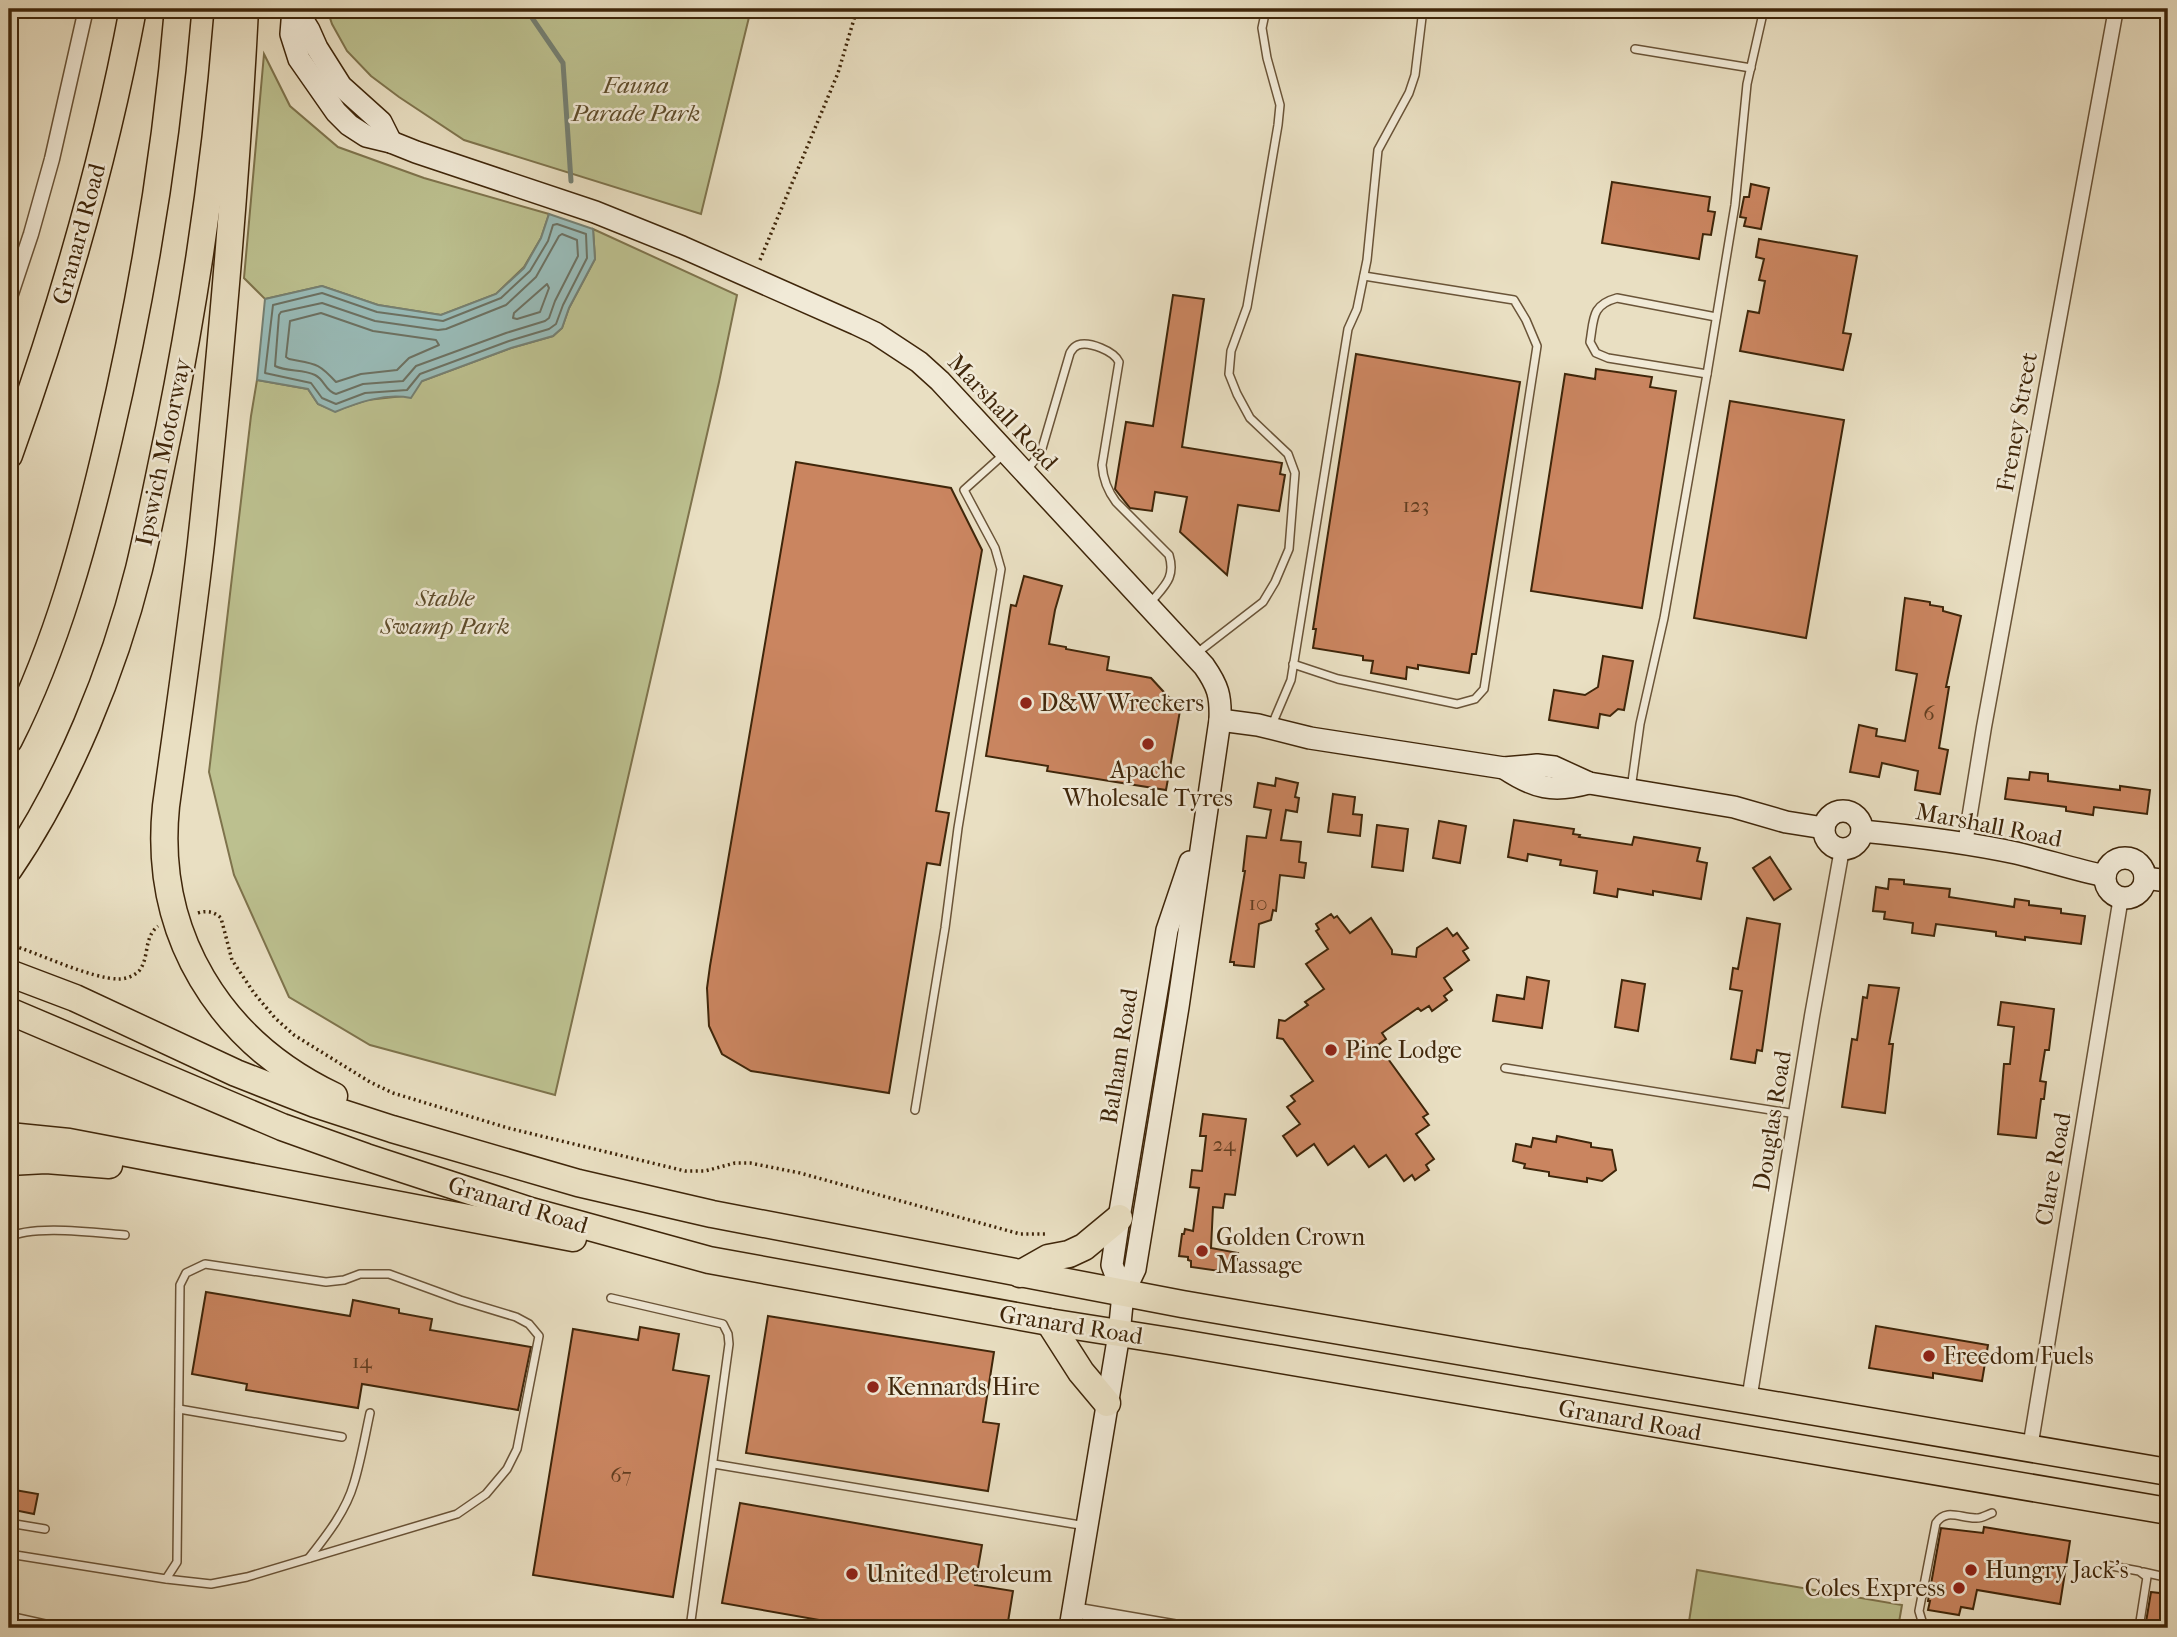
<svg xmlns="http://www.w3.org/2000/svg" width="2177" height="1637" font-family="'IM FELL French Canon',serif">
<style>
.green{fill:#bcc08f;stroke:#7e734c;stroke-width:2}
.water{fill:#99bcb9;stroke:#758073;stroke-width:2}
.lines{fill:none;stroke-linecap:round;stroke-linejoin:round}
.shore{stroke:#6c7162;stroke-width:2}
.stream{stroke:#758073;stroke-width:5}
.building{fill:#ca8560;stroke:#3f260a;stroke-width:2}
.lane-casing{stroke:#6a5438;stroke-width:10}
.street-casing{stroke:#6a5438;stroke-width:17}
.secondary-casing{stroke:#3f260a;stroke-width:24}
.highway-casing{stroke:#3f260a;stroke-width:29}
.path{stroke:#3f260a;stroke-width:3.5;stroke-dasharray:2 3.5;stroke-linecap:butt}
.lane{stroke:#f1ead7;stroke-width:7}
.street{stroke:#f1ead7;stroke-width:14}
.secondary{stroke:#f1ead7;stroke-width:21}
.highway{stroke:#e9dfc2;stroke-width:26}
.poi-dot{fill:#8f2418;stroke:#f1ead7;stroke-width:2.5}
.labels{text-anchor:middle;stroke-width:5;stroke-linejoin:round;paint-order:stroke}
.number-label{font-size:21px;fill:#623e20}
.park-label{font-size:24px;font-style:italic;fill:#5e4c2b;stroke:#f1ead7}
.street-label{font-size:24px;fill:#3f260a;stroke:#f1ead7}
.poi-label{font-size:24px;fill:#3f260a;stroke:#f1ead7;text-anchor:start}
</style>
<rect width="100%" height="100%" fill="#e9dfc2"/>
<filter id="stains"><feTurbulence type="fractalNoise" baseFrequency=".00286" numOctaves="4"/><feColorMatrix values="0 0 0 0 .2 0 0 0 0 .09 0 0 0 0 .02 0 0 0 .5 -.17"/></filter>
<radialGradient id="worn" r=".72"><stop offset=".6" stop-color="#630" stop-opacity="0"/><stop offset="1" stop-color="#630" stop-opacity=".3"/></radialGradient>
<g class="green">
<path d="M327 9H751L701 214 464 140 399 97 371 76 347 51 332 24Z"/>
<path d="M264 54 290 106 338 147 424 178 549 214 541 238 524 267 496 294 441 315 378 305 322 286 265 299 244 278Z"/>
<path d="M593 229 737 295 719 382 555 1095 370 1045 289 997 234 875 209 772 251 416 257 380 308 389 318 404 335 411 367 400 403 396 422 381 511 348 553 336 562 328 569 308 595 259Z"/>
<path d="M1697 1570 1902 1605 1898 1628H1688Z"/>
</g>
<path class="water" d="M549 214 593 229 595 259 569 308 562 328 553 336 511 348 422 381 411 398C385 393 359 402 335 412L318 404 308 389 257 380 265 299 322 286 378 305 441 315 496 294 524 268 541 238Z"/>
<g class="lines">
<g class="shore">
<path d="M557 224 586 234 587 258 563 305 556 324 549 329 509 341 420 374 407 390 365 393 336 404 322 398 311 383 265 373 273 305 322 293 377 312 443 321 501 298 530 271 548 241 553 225Z"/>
<path d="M562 234 577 240 578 256 555 301 549 318 545 321 506 333 416 366 403 381 363 384 336 394C325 391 325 380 315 375 303 369 287 372 275 366L279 315 281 312 322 303 375 321 438 330 446 329 506 305 536 277 559 236Z"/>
<path d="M547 284 549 288 540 312 517 319 513 318 514 313Z"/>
<path d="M321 313 373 331 436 340 439 345 409 358 397 370 361 374 336 382C318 362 315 364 289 359L286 357 290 321Z"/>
</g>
<path class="stream" d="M526 9 563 63 571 181"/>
</g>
<g class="building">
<path d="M1612 182 1710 197 1708 211 1715 212 1711 235 1703 234 1699 259 1602 243Z"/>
<path d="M1751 184 1769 188 1761 229 1744 226 1746 218 1740 217 1744 197H1749Z"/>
<path d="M1759 239 1857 256 1843 333 1851 334 1843 370 1740 351 1748 311 1759 313 1765 281 1759 280 1764 259 1756 257Z"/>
<path d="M1173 295 1204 299 1182 447 1282 463 1280 474 1285 475 1279 511 1238 505 1227 575 1180 532 1187 497 1155 492 1152 511 1130 508 1115 489 1126 422 1153 426Z"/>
<path d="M1356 354 1520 382 1476 654H1472L1469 673 1418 665V669L1407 667 1406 679 1371 673 1373 661 1363 660V656L1313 648 1316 629H1313Z"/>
<path d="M1596 369 1652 377 1650 387 1676 391 1642 608 1531 591 1565 374 1595 379Z"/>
<path d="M1730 401 1844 420 1806 638 1694 618Z"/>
<path d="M796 462 951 488 982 550 936 811 949 813 940 865 927 863 889 1093 751 1071 722 1054 709 1026 707 988 710 966Z"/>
<path d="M1024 576 1062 586 1055 610 1049 644 1066 647V649L1109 657 1107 670 1151 678 1174 703 1181 705 1166 790 1047 771 1048 766 986 756 1011 605 1016 606Z"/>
<path d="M1905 598 1930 602V605L1943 607V611L1961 616 1946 687H1949L1939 748 1948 750 1940 794 1915 790 1918 771 1882 763 1879 777 1850 772 1859 725 1877 729 1876 736 1905 741 1917 674 1896 670Z"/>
<path d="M1603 656 1633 661 1624 710 1618 709 1610 716 1600 714 1598 728 1549 720 1554 690 1585 695 1598 687Z"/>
<path d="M2030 772 2048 774V781L2120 790V786L2150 790 2147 814 2094 807 2093 815 2066 811V807L2005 799 2008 778 2029 780Z"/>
<path d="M1276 778 1298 783 1295 797 1299 798 1297 812 1286 810 1281 840 1301 842 1299 862 1306 863 1304 878 1280 875 1276 911 1273 910 1271 920 1259 924 1254 967 1234 965V962H1230L1245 871H1243L1247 836 1266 838 1271 810 1254 807 1258 783 1275 786Z"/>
<path d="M1333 794 1355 797 1353 814 1362 815 1360 836 1328 832Z"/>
<path d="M1514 820 1574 829 1573 834 1580 835 1579 837 1632 845 1634 837 1700 848 1697 861 1707 863 1701 899 1653 891V895L1618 889 1617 897 1594 893 1597 871 1560 865 1561 860 1528 854 1527 861 1508 857Z"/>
<path d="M1439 821 1466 826 1460 863 1433 858Z"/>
<path d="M1377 825 1408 829 1403 871 1372 867Z"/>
<path d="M1770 857 1791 889 1774 900 1753 868Z"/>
<path d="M1889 879 1904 880V884L1950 889 1949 897 2014 907 2015 899 2029 901V905L2061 909V913L2085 916 2081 944 2025 937V940L1996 936V932L1936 924 1934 936 1912 933 1913 923 1884 919 1885 912 1873 911 1876 887 1888 889Z"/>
<path d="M1331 914 1334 918 1337 916 1350 933 1371 918 1392 950V954L1416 957 1417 948 1447 928 1453 936 1457 933 1468 948 1463 951 1469 960 1444 978 1452 990 1444 996 1447 1000 1432 1011 1429 1006 1421 1011 1418 1008 1382 1033 1386 1039 1378 1045 1428 1114 1423 1117 1429 1125 1416 1134 1434 1159 1426 1165 1429 1170 1415 1180 1412 1175 1404 1181 1386 1155 1369 1167 1354 1146 1328 1165 1314 1144 1297 1156 1283 1136 1300 1124 1287 1107 1295 1101 1291 1096 1313 1081 1283 1039 1277 1038 1279 1020 1285 1021 1308 1005 1305 1002 1324 989 1306 964 1328 949 1316 931 1319 929 1316 924Z"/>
<path d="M1747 918 1780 924 1762 1051 1757 1050 1755 1063 1731 1059 1742 991 1730 989 1733 968 1738 969Z"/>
<path d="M1527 977 1549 981 1542 1028 1493 1021 1497 995 1524 999Z"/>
<path d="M1622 980 1645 984 1638 1031 1615 1027Z"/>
<path d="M1869 985 1899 988 1889 1044H1893L1885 1113 1842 1107 1852 1039 1857 1040 1863 997 1867 998Z"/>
<path d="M2001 1002 2054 1009 2049 1050H2045L2040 1081 2046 1082 2044 1099H2041L2036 1138 1998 1134 2004 1064H2010L2014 1027 1998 1025Z"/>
<path d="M1203 1114 1246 1119 1235 1195 1225 1194 1223 1208 1213 1207 1211 1248 1238 1253 1234 1273 1191 1267V1261L1188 1260V1257L1179 1256 1182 1234H1184L1185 1229 1193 1231 1199 1188 1190 1187 1192 1170 1202 1171 1206 1136H1200Z"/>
<path d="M1557 1136 1591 1143V1147L1612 1150 1616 1170 1602 1181 1587 1178V1182L1549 1176V1172L1524 1168 1525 1164 1513 1161 1516 1144 1531 1147 1533 1138 1556 1142Z"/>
<path d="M206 1292 350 1316 353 1300 399 1309V1313L432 1319 430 1330 531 1347 518 1410 362 1384 358 1408 246 1390 247 1384 192 1374Z"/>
<path d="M768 1316 994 1352 983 1422 999 1424 988 1491 746 1453Z"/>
<path d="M1876 1326 1988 1345 1982 1381 1933 1373V1378L1869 1368Z"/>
<path d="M640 1327 679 1334 673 1370 709 1376 673 1597 533 1575 573 1329 638 1340Z"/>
<path d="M9 1489 38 1494 34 1514 9 1509Z"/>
<path d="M740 1503 982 1545 975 1585 1013 1591 1007 1628H865L722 1603Z"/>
<path d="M1984 1527 2070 1541 2060 1604 1977 1590 1973 1609 1961 1607 1959 1615 1928 1610 1930 1601H1928L1941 1528 1983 1533Z"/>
<path d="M2151 1592 2168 1594V1626L2146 1622Z"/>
</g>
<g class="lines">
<g class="lane-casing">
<g id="lane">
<path d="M1635 49 1751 68"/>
<path d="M1707 374 1608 358 1596 353 1590 342C1594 319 1591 305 1617 298L1716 317"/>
<path d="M1027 470 1041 452 1070 353C1072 350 1073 347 1078 345 1089 341 1114 351 1119 362L1102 465C1103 479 1107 490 1116 502L1169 555C1176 578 1164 586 1151 602"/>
<path d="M1197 653 1263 602 1275 582 1289 549 1295 473 1288 454 1250 418 1237 394 1229 374 1231 351 1247 307 1278 125 1280 105 1267 58 1262 28 1266 9"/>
<path d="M1293 664 1338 679 1457 704 1475 699 1484 689 1537 346 1526 320 1514 300 1364 276"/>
<path d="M1271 727 1291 680 1348 329 1357 309 1367 260 1378 150 1409 93 1415 75 1423 9"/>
<path d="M1631 789 1640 724 1664 618 1707 374 1735 205 1747 84 1764 9"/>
<path d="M1505 1068 1796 1114"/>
<path d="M915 1110 945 928 958 828 1001 569 995 548 964 490 1003 455"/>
<path d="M9 1238C29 1224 98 1233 125 1235"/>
<path d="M611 1298 723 1324 728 1334 729 1344 690 1628"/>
<path d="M179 1409 342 1437"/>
<path d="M714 1464 1086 1526"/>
<path d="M9 1523 45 1529"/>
<path d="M9 1554 166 1579 211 1584 247 1577 457 1514 486 1494 507 1469 517 1449 539 1336 529 1324 516 1317 460 1300 389 1274H360L344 1280 326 1282 205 1264 186 1273 180 1285 177 1562 166 1579"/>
<path d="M309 1558C327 1535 346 1511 354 1483 361 1460 365 1436 370 1413"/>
<path d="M2106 1565 2139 1571 2147 1577 2139 1628"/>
<path d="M2143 1572 2165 1577 2168 1580"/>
<path d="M9 1616 63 1628"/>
<path d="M1927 1628 1922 1621 1919 1611 1936 1523C1946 1508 1960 1518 1975 1518 1981 1519 1986 1515 1992 1513"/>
</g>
</g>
<g class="street-casing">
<g id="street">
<path d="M9 300 31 234 52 159 86 9"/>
<path d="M1965 844 1984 727 2116 9"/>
<path d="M1749 1400 1812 1016 1842 849"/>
<path d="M2030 1448 2121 897"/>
<path d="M1073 1610 1178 1628"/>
</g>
</g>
<g class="secondary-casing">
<g id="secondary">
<path d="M293 9 291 34 299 59 336 112 349 125 366 136 391 142 416 152 595 212 682 247 856 324 875 333 919 362 940 381 1204 666C1218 686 1221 696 1220 720L1178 1007 1135 1269 1123 1294 1119 1334 1070 1628"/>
<path d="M296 9 309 30 317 48 341 86 381 122 391 142"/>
<path d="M1220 720 1258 725 1310 738 1504 768 1537 765 1554 767 1589 783 1734 807 1786 822 1824 828"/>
<path d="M1504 768C1534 788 1553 793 1589 783"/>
<circle cx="1843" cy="830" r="19"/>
<path d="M1862 831C1913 836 1965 842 2016 853 2046 860 2075 870 2105 876"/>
<circle cx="2125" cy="878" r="20"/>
<path d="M2145 878 2168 881"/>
<path d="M1123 1294 1112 1265 1119 1218 1167 930 1190 862"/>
</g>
</g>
<g class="highway-casing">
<g id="highway">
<path d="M245 9C236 187 220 365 201 543 191 631 178 718 166 806 153 934 219 1041 334 1096"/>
<path d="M9 455C62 308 104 163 133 9"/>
<path d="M9 740C57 645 85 541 109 438 142 297 166 154 178 9"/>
<path d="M9 869C68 783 114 669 139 569 150 523 159 476 169 429 196 295 216 158 227 21"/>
<path d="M9 973 75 998 236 1073 315 1104 392 1129 578 1183 712 1214 1182 1304 2168 1472"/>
<path d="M9 1011 282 1127 366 1157 531 1211 709 1260 1049 1322 1176 1342 2168 1511"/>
<path d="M9 1136 69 1142 573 1238"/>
<path d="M9 1162 46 1160 109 1165"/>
<path d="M1020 1274 1048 1258 1069 1254 1084 1247 1119 1218"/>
<path d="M1049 1322 1081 1372 1107 1403"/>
</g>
</g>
<g class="path">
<path d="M760 260 838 73 857 9"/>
<path d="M198 913C207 910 215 912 221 918L232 960 254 993 275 1018 294 1035 370 1082 393 1093 508 1128 685 1171H705L735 1163H750L800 1173 1020 1234H1046"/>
<path d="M9 944C37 953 92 979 119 979 126 979 134 976 139 971 150 957 143 938 158 926"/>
</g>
<use href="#lane" class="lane"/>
<use href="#street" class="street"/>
<use href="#secondary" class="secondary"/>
<use href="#highway" class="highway"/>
</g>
<g class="poi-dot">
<circle cx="1026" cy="703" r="7"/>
<circle cx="1148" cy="744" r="7"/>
<circle cx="1331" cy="1050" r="7"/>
<circle cx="1202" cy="1251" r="7"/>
<circle cx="1929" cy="1356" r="7"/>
<circle cx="873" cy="1387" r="7"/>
<circle cx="1971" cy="1570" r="7"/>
<circle cx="852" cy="1574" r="7"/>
<circle cx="1959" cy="1588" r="7"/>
</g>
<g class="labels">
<g class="number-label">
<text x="1416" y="512">123</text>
<text x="1929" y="720">6</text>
<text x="1258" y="910">10</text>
<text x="1224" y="1151">24</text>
<text x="362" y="1368">14</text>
<text x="621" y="1482">67</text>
</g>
<g class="park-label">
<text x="636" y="93">Fauna<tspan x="636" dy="28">Parade Park</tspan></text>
<text x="445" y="606">Stable<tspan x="445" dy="28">Swamp Park</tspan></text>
</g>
<g class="street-label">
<text transform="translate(79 234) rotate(-75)" y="8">Granard Road</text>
<text transform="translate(1003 412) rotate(47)" y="8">Marshall Road</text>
<text transform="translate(2017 422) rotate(-80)" y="8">Freney Street</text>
<text transform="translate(163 452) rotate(-78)" y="8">Ipswich Motorway</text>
<text transform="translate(1989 825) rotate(11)" y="8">Marshall Road</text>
<text transform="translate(1119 1056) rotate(-81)" y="8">Balham Road</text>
<text transform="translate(1772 1121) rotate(-81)" y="8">Douglas Road</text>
<text transform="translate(2053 1169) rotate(-80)" y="8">Clare Road</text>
<text transform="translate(518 1205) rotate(17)" y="8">Granard Road</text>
<text transform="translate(1071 1325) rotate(9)" y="8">Granard Road</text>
<text transform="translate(1630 1420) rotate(10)" y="8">Granard Road</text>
</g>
<g class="poi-label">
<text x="1040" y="711">D&amp;W Wreckers</text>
<text x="1148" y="778" text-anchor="middle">Apache<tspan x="1148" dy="28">Wholesale Tyres</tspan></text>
<text x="1345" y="1058">Pine Lodge</text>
<text x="1216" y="1245">Golden Crown<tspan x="1216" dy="28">Massage</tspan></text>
<text x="1943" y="1364">Freedom Fuels</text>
<text x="887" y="1395">Kennards Hire</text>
<text x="1985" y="1578">Hungry Jack's</text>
<text x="866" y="1582">United Petroleum</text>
<text x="1945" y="1596" text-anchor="end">Coles Express</text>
</g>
</g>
<rect width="2177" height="1637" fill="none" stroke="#e9dfc2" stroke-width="35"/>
<rect x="10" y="10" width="2156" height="1616" fill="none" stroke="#3f260a" stroke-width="3.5"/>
<rect x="18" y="18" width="2142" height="1602" fill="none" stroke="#3f260a" stroke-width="2"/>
<rect width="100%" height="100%" filter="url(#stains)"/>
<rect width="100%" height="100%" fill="url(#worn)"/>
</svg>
